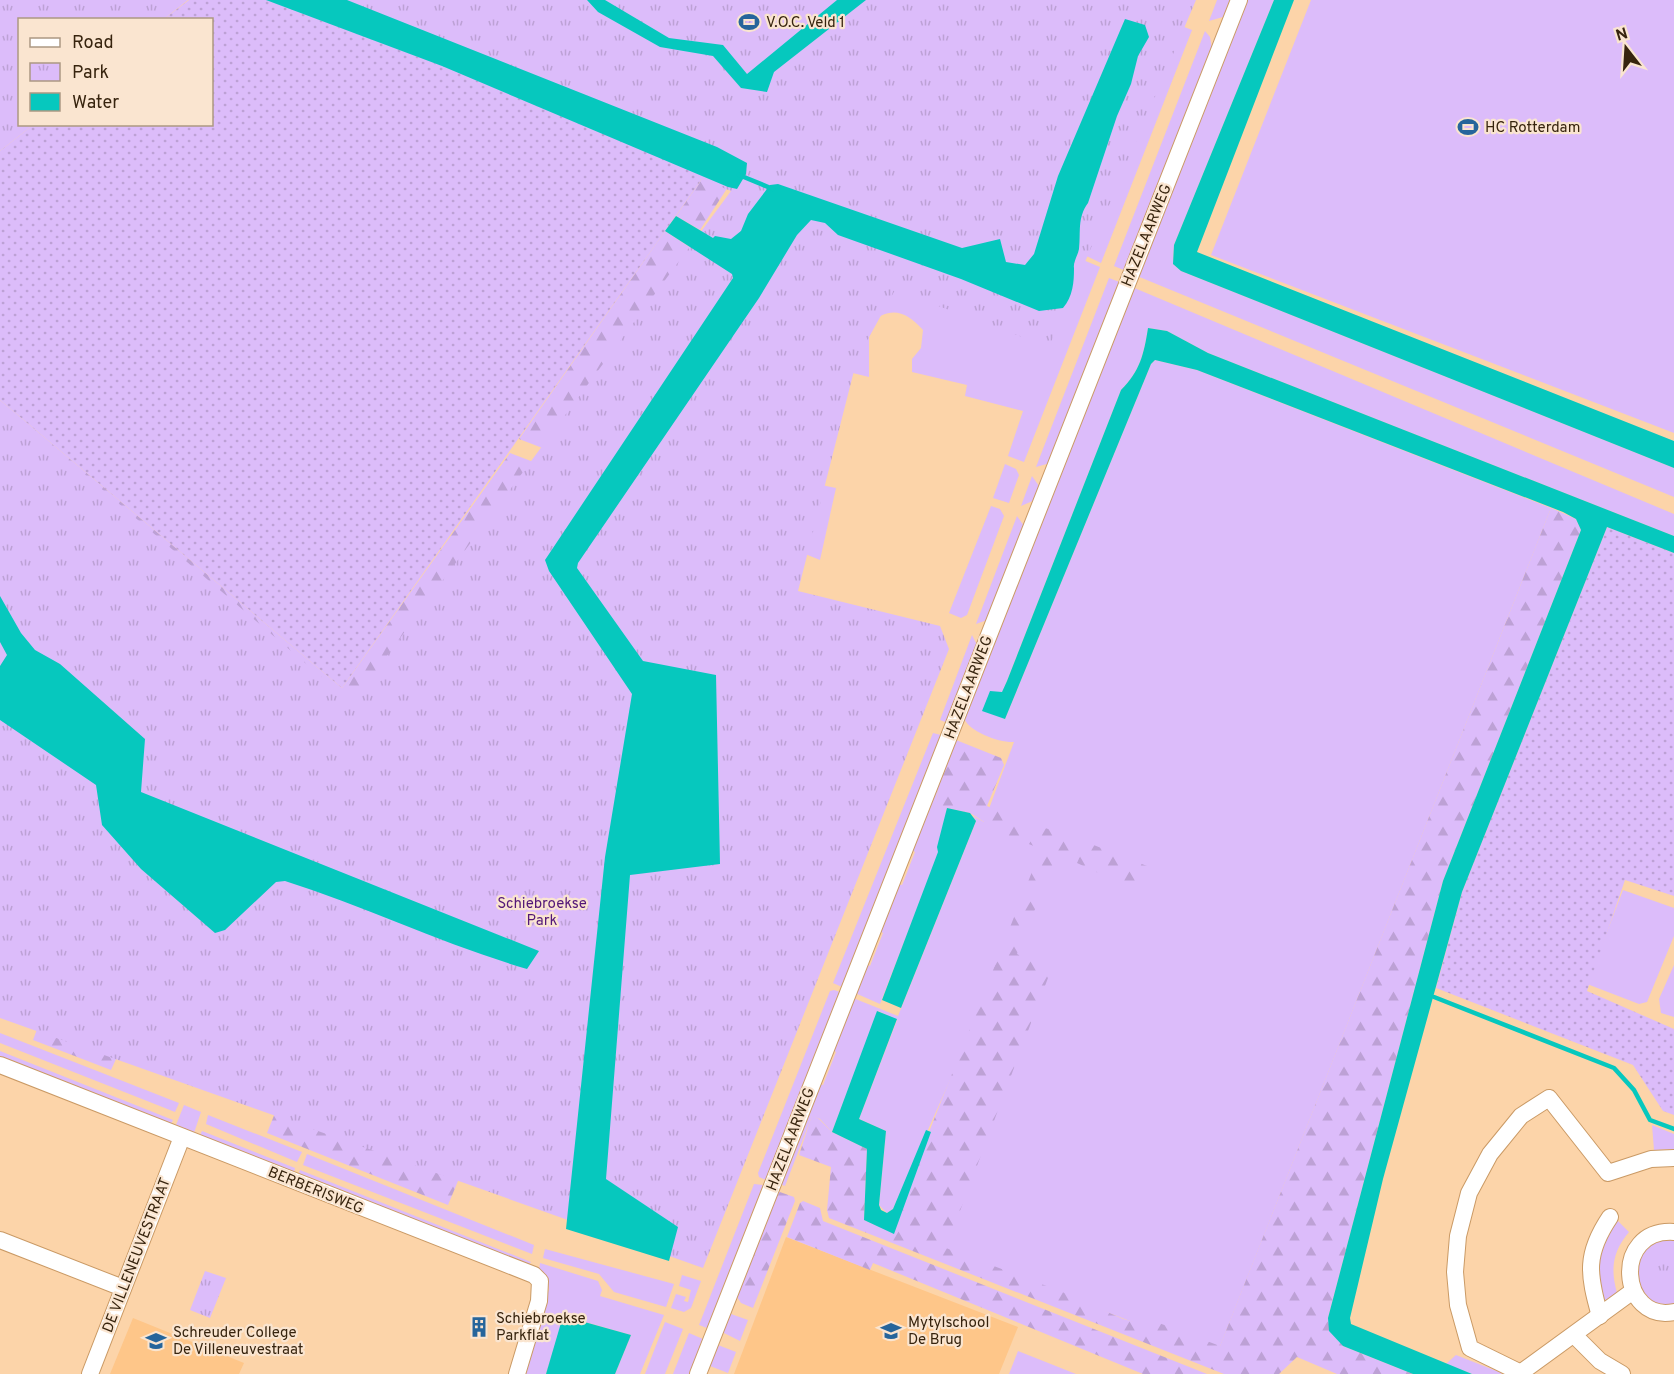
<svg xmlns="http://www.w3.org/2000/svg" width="1674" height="1374" font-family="Overpass,sans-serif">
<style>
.built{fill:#fec689}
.grass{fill:#dcbcfa}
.forest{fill:url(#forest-firs)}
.park{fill:url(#park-tufts)}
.garden{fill:url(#garden-dots)}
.water{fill:#06c8be}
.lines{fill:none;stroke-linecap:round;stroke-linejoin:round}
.stream{stroke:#06c8be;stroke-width:4.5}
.minor-casing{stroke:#ca9a65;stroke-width:18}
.minor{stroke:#fff;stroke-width:16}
.labels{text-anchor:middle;stroke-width:4.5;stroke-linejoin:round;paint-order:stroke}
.poi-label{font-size:15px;fill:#37240e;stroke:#fae5d0;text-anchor:start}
.street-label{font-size:15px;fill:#37240e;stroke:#fae5d0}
.park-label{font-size:15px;fill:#531878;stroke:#fae5d0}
</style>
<defs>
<pattern id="forest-firs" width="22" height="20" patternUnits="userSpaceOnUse" patternTransform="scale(1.5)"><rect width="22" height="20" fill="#dcbcfa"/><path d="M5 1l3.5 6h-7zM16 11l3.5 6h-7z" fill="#bda1d5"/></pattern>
<pattern id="park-tufts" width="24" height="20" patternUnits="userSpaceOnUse" patternTransform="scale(1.5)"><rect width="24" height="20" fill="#dcbcfa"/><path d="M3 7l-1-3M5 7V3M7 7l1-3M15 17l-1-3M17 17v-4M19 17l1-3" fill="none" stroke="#bda1d5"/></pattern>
<pattern id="garden-dots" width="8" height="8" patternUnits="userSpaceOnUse" patternTransform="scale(1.5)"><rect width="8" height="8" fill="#dcbcfa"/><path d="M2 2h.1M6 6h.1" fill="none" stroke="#bda1d5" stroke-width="1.8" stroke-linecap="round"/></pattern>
</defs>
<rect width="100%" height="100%" fill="#fcd4a9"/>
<g class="built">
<path d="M786 1237 1018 1327 999 1374H734Z"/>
<path d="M133 1318 244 1363 239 1374H110Z"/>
</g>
<g class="grass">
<path d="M1217 0H1232L1223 17 1209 21Z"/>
<path d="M1243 0H1274L1174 245 1173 264 1181 271 1674 468V497L1137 276Z"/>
<path d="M1311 0H1674V433L1211 255Z"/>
<path d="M1151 14 1192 30 1101 263 1078 252Z"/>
<path d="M1205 31 1210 37 1212 49 1126 271 1114 266Z"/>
<path d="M1076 257 1100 267 1024 462 1008 456 1023 411 965 396 967 385 912 372V359L921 348 923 330C905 310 890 306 869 324V377L820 365 792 479 836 488 820 560 687 506 759 298Z"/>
<path d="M1109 278 1122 283 1050 463 1036 467Z"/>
<path d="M1132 287 1674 514V536L1208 353 1167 331 1148 328C1144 354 1140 371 1121 390L994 714 1005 719 1151 364 1155 360 1197 370 1551 508 1217 1354 901 1234 954 1071 893 1209 887 1213 879 1205 886 1131 859 1119 897 1020 878 1011 832 1132 820 1119 812 1116 785 1186 780 1184 819 1084 823 1085 836 1052 833 1050 853 998 898 1016 976 821 973 816 984 822 1014 742C1000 743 969 732 964 718Z"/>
<path d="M1005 464 1016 469 1019 475 1009 503 993 498Z"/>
<path d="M1032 476 1039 486 1035 500 1021 506Z"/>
<path d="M991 506 1000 509 1004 516 967 615 961 618 949 613Z"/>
<path d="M1017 516 1024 526 987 620 976 624Z"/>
<path d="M972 635 977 645 948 723 940 720Z"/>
<path d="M933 733 941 735 842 987 833 983Z"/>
<path d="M937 785 938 802 947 808 939 852 880 1004 855 993 866 964 870 966 883 933 880 931 898 884 902 885 915 852 912 850Z"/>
<path d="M1623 890 1674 908V936L1647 1002 1639 1004 1587 984Z"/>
<path d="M1674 965V1017L1661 1013 1659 999Z"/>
<path d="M834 990 840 992 766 1180 759 1177 758 1173 830 991Z"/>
<path d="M0 1033 179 1103 175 1112 0 1043Z"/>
<path d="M0 1051 173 1120 171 1124 0 1056Z"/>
<path d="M184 1105 201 1112 194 1133 176 1125Z"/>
<path d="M208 1115 302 1152 297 1162 206 1124Z"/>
<path d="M1652 1125 1674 1134V1149L1654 1150Z"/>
<path d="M202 1131 295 1168 294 1172 200 1135Z"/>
<path d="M307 1154 534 1245 532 1254 303 1165Z"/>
<path d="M300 1170 531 1262 529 1265 299 1173Z"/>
<path d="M754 1184 763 1185 707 1328 699 1325Z"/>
<path d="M1617 1220 1629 1232C1613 1251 1610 1268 1617 1293L1602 1302 1596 1285 1600 1243Z"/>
<path d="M1674 1238V1305L1654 1303 1638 1286 1636 1263 1650 1244Z"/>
<path d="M545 1249 674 1284 666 1307 614 1292 599 1274 543 1258Z"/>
<path d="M540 1263 598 1281 602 1290 600 1296 664 1315 640 1374H615L631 1335 564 1316 546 1374H523L549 1289 547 1279 539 1271Z"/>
<path d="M682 1275 701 1281 691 1308 684 1312 671 1308 676 1294 686 1297 684 1301 688 1302 691 1290 679 1286Z"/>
<path d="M731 1314 748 1320 740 1341 722 1332Z"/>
<path d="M665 1322 683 1329 665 1374H645Z"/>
<path d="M689 1333 703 1339 689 1374H673Z"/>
<path d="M718 1345 736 1352 728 1373 710 1366Z"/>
<path d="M1018 1351 1076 1374H1009Z"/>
<path d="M1456 1355 1499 1372 1502 1374H1472L1446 1364Z"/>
</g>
<g class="forest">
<path d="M704 176 728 187 700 230 676 216Z"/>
<path d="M665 231 702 255 566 457 519 439Z"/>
<path d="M0 400 342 688 510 453 557 471 390 742 0 446Z"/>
<path d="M1551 508 1576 519 1581 530 1443 881 1328 1318 1343 1346 1413 1374H1337L1297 1357 1279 1374H1224L829 1218 827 1210 831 1167 799 1155 812 1115 819 1119 832 1132 867 1149 864 1220 894 1233 929 1132 1041 849 1007 835 1015 818 1081 840 1073 862 1056 857 1017 954 1051 970 946 1248 1060 1291 1123 1319 1147 1325 1159 1323 1220 1346Z"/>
<path d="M956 740 1001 758 1004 765 987 806 1009 816 1003 834 970 813 947 808 938 803 937 785Z"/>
<path d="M1086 842 1147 866 1137 891 1077 863Z"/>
<path d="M45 1008 117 1057 111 1070 33 1040Z"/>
<path d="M295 1063 478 1133 448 1205 267 1133Z"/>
<path d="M777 1191 794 1197 795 1201 753 1308 741 1303 737 1297Z"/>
<path d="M803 1201 820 1208 823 1221 1207 1374H1143L873 1263 870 1270 787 1237 800 1203Z"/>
</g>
<g class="park">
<path d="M0 0H188L164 19 20 20V124L33 125 0 151Z"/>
<path d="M248 0H1196L1049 347 895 290 857 359 798 591 940 626 949 649 703 1268 0 1018V402L352 703 731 191Z"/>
<path d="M1668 1248 1674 1250V1289L1670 1290 1654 1283 1650 1257Z"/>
<path d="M205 1271 226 1278 210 1318 190 1310Z"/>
</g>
<g class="garden">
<path d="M189 0H266L442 66 704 176 342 688 0 400V151L33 125 212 124V20L164 19Z"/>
<path d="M1607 527 1674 553V896L1625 880 1587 991 1674 1029V1115L1663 1111 1633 1065 1436 988 1462 892Z"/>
</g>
<g class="water">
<path d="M266 0H347L717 147 747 163 746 174 737 189 728 187 442 66Z"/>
<path d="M587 0H605L669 38 723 45 747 74 837 0H866L774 72 767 92 741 88 713 56 660 47 598 12Z"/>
<path d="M1274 0H1294L1197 252 1674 441V468L1181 271 1173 264 1174 245Z"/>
<path d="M1125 19 1145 25 1149 37 1138 56 1131 84 1117 116 1088 203C1077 218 1081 232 1079 249 1078 255 1073 262 1074 268 1074 282 1073 296 1063 308L1039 311 961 279 838 235 825 223 811 220 797 235 759 298 578 563 577 568 643 661 716 675 720 864 630 875 606 1179 678 1227 669 1261 566 1229 605 857 632 694 549 571 545 560 733 278 732 274 665 231 676 216 713 238 715 236 731 239 741 231 748 214 770 185 778 184 962 248 1000 239 1006 262 1025 265 1034 254 1058 176Z"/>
<path d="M1148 328 1167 331 1208 353 1674 536V553L1607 527 1462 892 1383 1179 1350 1318 1351 1324 1472 1374H1413L1343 1346 1329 1331 1328 1318 1443 881 1581 530 1576 519 1563 512 1197 370 1155 360 1151 364 1005 719 982 711 990 691 1002 692 1007 681 1121 390C1140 371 1144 354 1148 328Z"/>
<path d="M0 596 21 633 35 650 60 664 145 739 141 792 539 951 527 969C445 945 367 907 285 881L276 882 225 930 215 933 141 869 102 825 96 785 0 720V666L7 655 0 642Z"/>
<path d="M947 808 970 813 976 821 901 1008 882 1000 938 852 937 847Z"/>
<path d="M877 1011 897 1019 859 1119 886 1131 879 1205 881 1210 887 1213 893 1209 926 1130 931 1132 894 1234 864 1220 867 1149 832 1132Z"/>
<path d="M563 1316 631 1335 615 1374H546Z"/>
</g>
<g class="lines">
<g class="stream">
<path d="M739 175 773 189"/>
<path d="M1434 997 1614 1068 1634 1090 1650 1120 1674 1129"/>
</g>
<g class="minor-casing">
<g id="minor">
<path d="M0 1065 534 1275 540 1281 539 1301 517 1374"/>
<path d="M1674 1232C1611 1228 1620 1323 1674 1312"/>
<path d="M0 1240 123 1288"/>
<path d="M1600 1316C1588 1274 1585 1254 1610 1217"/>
<path d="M1574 1335 1600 1361 1622 1374"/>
<path d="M1519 1372 1470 1348 1458 1305 1455 1272 1458 1236 1469 1193 1490 1154 1521 1116 1549 1098 1608 1173 1651 1159 1674 1158"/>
<path d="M90 1374 182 1137"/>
<path d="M698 1374 1239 0"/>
<path d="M1519 1374 1633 1291"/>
</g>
</g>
<use href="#minor" class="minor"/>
</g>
<defs>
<g id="stadium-bare" transform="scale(1.62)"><path d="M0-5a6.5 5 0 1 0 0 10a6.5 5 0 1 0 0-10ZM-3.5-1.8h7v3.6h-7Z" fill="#26659b" stroke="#fae5d0" stroke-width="2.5" paint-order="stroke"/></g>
<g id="building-bare" transform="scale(1.62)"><path d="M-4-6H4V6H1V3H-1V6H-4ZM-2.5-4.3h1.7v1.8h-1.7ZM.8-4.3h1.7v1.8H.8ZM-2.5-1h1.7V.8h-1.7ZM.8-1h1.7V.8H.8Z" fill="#26659b" stroke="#fae5d0" stroke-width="2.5" paint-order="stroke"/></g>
<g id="school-bare" transform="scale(1.62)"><path d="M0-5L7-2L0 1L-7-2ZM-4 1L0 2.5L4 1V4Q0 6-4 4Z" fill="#26659b" stroke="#fae5d0" stroke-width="2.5" paint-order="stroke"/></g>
</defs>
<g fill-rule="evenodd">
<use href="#stadium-bare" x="749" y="22"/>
<use href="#stadium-bare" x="1468" y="127"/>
<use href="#building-bare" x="479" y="1327"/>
<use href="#school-bare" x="891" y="1331"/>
<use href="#school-bare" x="156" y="1341"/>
</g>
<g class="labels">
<g class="poi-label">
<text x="766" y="27">V.O.C. Veld 1</text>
<text x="1485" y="132">HC Rotterdam</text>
<text x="496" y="1323">Schiebroekse<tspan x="496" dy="17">Parkflat</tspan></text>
<text x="908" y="1327">Mytylschool<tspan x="908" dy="17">De Brug</tspan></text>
<text x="173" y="1337">Schreuder College<tspan x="173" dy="17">De Villeneuvestraat</tspan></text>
</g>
<g class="street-label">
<text transform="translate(1146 235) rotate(-68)" y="5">HAZELAARWEG</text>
<text transform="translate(968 687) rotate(-69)" y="5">HAZELAARWEG</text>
<text transform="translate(790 1139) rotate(-69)" y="5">HAZELAARWEG</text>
<text transform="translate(316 1190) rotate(22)" y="5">BERBERISWEG</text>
<text transform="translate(136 1255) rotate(-69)" y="5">DE VILLENEUVESTRAAT</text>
</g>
<g class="park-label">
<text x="542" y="908">Schiebroekse<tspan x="542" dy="17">Park</tspan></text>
</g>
</g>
<rect x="18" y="18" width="195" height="108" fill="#fae5d0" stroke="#ac9882" stroke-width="1.5"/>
<rect x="30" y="38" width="30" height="9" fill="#ffffff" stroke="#ac9882" stroke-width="1.5"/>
<text x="72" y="48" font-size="18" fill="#37240e">Road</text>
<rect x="30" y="63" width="30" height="18" fill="url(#park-tufts)" stroke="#ac9882" stroke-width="1.5"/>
<text x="72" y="78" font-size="18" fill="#37240e">Park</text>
<rect x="30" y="93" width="30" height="18" fill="#06c8be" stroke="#ac9882" stroke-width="1.5"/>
<text x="72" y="108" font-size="18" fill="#37240e">Water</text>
<g transform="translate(1626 48) rotate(343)" stroke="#fae5d0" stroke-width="4.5" paint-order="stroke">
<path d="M0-4.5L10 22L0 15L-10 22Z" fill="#37240e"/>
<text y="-9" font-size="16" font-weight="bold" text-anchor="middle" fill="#37240e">N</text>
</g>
</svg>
